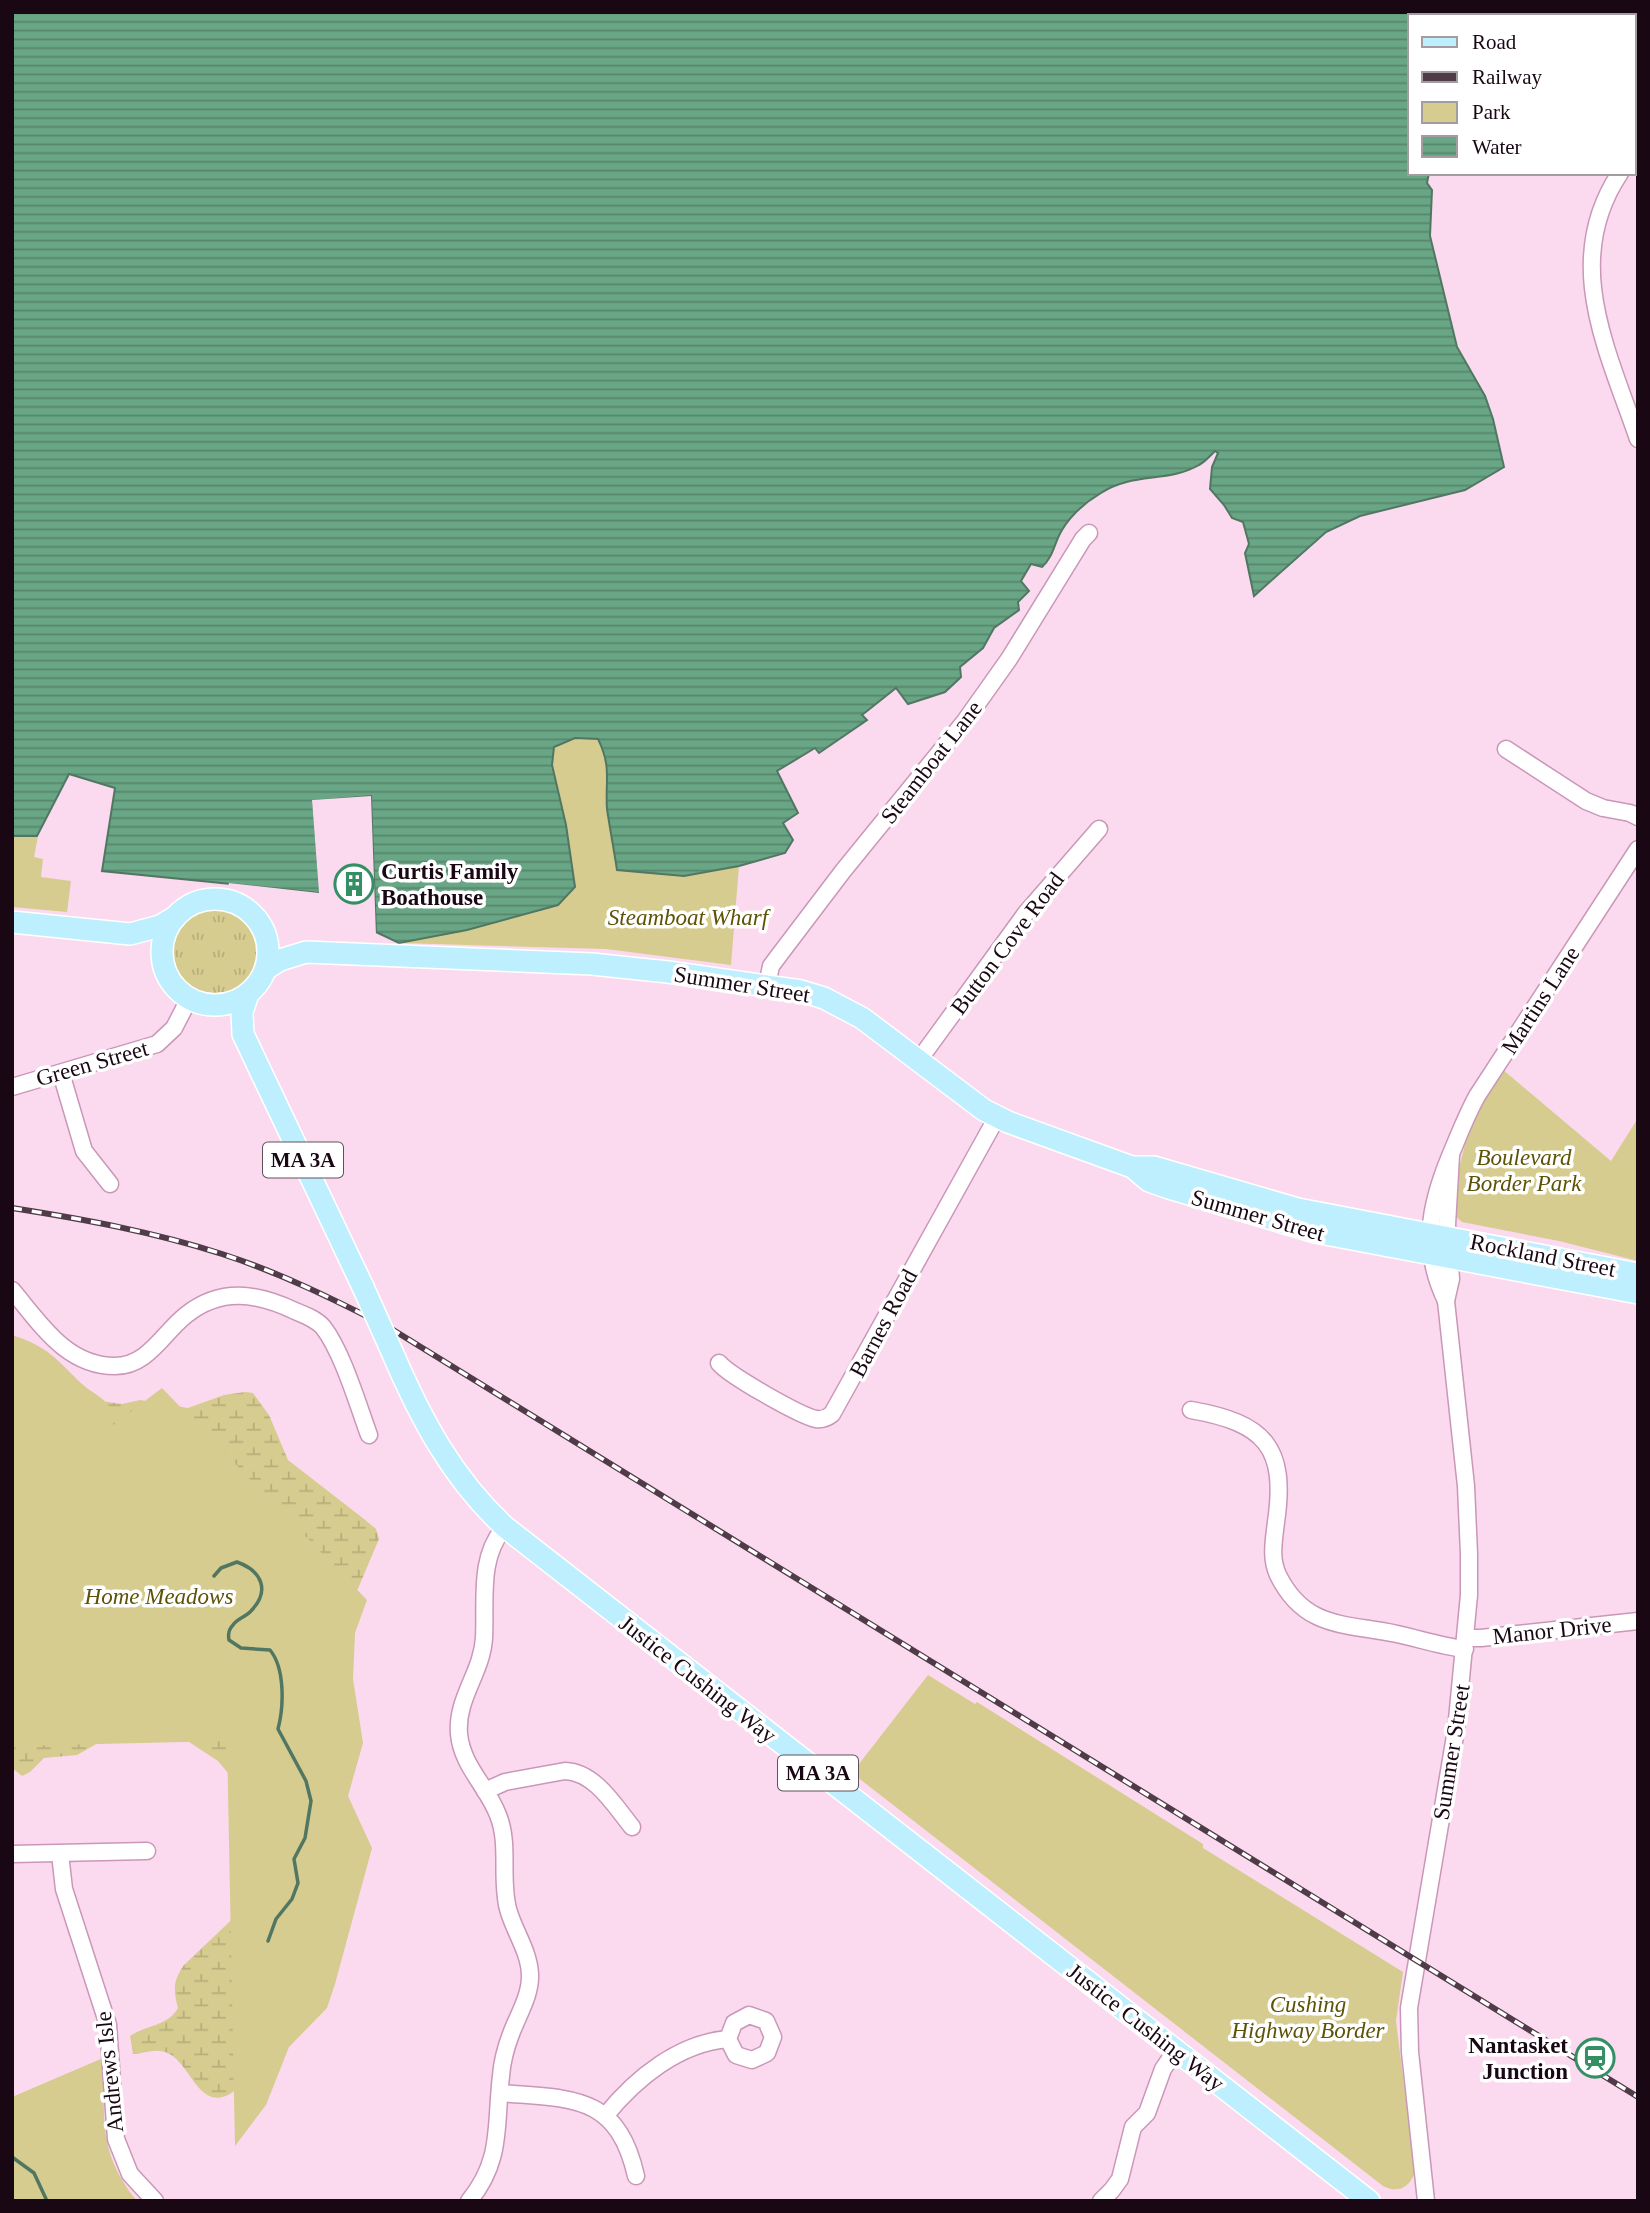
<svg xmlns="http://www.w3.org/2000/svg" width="1650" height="2213" font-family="Georgia,serif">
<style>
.grass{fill:url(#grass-tufts)}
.wetland{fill:url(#wetland-marsh)}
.park{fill:#d6cc8f}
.water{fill:url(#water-rules);stroke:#517763;stroke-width:2}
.pier{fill:#fbdaef}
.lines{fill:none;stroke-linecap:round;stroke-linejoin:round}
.stream{stroke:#517763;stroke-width:3.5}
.minor-casing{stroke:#ca97b8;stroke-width:19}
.major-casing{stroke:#fff;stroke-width:24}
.minor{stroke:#fff;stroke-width:16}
.major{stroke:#beefff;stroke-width:21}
.rail-casing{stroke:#503b49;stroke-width:6}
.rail{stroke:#fff;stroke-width:3.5;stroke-dasharray:10;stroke-linecap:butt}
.major-bridge-casing{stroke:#fff;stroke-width:24;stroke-linecap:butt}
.major-bridge{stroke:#beefff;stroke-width:21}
.labels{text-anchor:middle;stroke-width:7;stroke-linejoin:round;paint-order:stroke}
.shield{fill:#fff;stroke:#5e525a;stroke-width:2}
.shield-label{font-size:21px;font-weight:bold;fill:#190814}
.street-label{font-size:23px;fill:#190814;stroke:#fff}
.poi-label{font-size:23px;font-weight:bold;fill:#190814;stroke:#fff;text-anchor:start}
.park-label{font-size:23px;font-style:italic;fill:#5d5205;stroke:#fff}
</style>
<defs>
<pattern id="grass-tufts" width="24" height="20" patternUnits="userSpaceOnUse" patternTransform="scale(1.75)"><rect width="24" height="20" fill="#d6cc8f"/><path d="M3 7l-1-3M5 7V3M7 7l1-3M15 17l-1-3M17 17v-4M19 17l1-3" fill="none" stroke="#b7ae7a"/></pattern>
<pattern id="wetland-marsh" width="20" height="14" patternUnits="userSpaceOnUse" patternTransform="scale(1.75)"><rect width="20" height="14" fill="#d6cc8f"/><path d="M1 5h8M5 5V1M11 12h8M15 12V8" fill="none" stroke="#b7ae7a"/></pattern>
<pattern id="water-rules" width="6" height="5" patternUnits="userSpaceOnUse" patternTransform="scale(1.75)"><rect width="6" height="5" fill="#69a685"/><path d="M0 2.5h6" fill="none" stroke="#56856c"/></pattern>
</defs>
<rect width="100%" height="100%" fill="#fbdaef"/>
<circle class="grass" cx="215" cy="951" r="42"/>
<path class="wetland" d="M245 1392 253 1393 269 1415 288 1460 364 1519 376 1529 379 1539 354 1598 347 1620 354 1646 344 1652 255 2068C248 2076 238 2090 228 2095 195 2111 189 2053 160 2051 151 2050 142 2054 133 2054L130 2036C146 2025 168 2026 178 2008 173 1989 173 1981 184 1965L245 1907 233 1779 218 1761 186 1740 105 1739 77 1755 44 1758 30 1772 22 1776 12 1768V1733L94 1400 122 1404 140 1400 188 1408 224 1395Z"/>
<g class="park">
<path d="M590 737 598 739 608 767V810L617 870 684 876 739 866 731 965 606 949 399 943 467 930 558 905 575 887 566 825 552 765 554 747 575 738Z"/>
<path d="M12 836H38L34 857 43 859 41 877 71 881 67 912 12 907Z"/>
<path d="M1502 1069 1611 1161 1638 1118V1261L1559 1241 1462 1222 1454 1215 1458 1172 1469 1128Z"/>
<path d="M12 1335C49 1347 56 1359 82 1384 91 1392 106 1399 111 1409 114 1414 113 1420 113 1425L162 1388 367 1600 355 1633 353 1679 363 1743 348 1796 372 1848 335 1984 327 2008 289 2047 266 2105 235 2146 227 1741 12 1746Z"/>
<path d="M928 1675 975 1704 977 1702 1203 1844V1848L1403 1972 1396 2021 1415 2172C1410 2187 1398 2194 1383 2186L852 1773Z"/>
<path d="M103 2058C106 2118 96 2150 137 2201H12V2097Z"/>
</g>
<path class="water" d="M12 12H1620L1621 15 1410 16V173H1429L1427 183 1432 190 1430 236 1457 347 1485 396 1493 419 1504 467 1465 490 1360 516 1326 532 1254 596 1245 553 1249 544 1243 522 1232 518 1224 505 1210 489 1212 467 1218 453 1215 451C1210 456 1205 462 1199 465 1168 483 1133 472 1101 493 1086 502 1071 515 1062 530 1054 543 1054 556 1042 567L1031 564 1021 581 1029 591 1018 602 1019 610 994 628 983 648 960 667 961 677 945 692 908 704 896 688 862 715 867 720 819 753 815 748 777 771 798 813 783 823 793 840 785 853 739 866 684 876 617 870C614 850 610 829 607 809 605 781 612 767 598 739L575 738 554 747 552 765 566 825 575 887 558 905 467 930 399 943 376 932 371 796 313 801 320 893 102 871 115 788 69 774 37 836H12Z"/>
<path class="pier" d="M371 796 376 936 372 932 368 800 316 804 323 893 321 896 228 887 229 883 319 893 312 800Z"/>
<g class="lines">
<g class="stream">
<path d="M214 1576 221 1568 237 1562C262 1571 271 1591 250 1612 245 1617 237 1619 233 1625 229 1629 228 1635 229 1640L241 1648 270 1650C285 1668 284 1706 278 1729L306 1781 311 1801 305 1838 294 1859 298 1883 292 1899 276 1919 268 1941"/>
<path d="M12 2157 34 2173 47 2201"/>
</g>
<g class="minor-casing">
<g id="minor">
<path d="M1634 155 1638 151"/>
<path d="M1620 173C1561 261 1608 351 1638 439"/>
<path d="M1506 749 1586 801 1603 808 1630 813 1638 817"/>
<path d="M767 985 771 966 780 954 843 871 965 721 1009 659 1083 539 1089 533"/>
<path d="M919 1060 1026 913 1099 829"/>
<path d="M61 1073 84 1151 110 1184"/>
<path d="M12 1087 157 1044 174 1028 189 999"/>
<path d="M12 1290C40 1323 66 1366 115 1366 148 1366 163 1333 186 1315 221 1287 257 1293 295 1311 305 1315 316 1319 323 1327 342 1351 358 1405 369 1435"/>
<path d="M1446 1301C1421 1249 1429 1207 1450 1156 1459 1135 1466 1116 1477 1096L1638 849"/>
<path d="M719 1363C730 1376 799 1415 816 1419 823 1420 827 1418 832 1414L997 1117"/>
<path d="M1191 1410C1265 1423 1287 1447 1276 1522 1274 1540 1270 1558 1278 1575 1305 1630 1347 1623 1397 1634 1420 1639 1441 1646 1465 1649"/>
<path d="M1466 1638H1481L1638 1621"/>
<path d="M485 1791 505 1782 565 1771C595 1772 615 1806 632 1827"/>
<path d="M12 1854 147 1851"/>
<path d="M60 1854 64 1889 108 2025 116 2139 130 2174 155 2201"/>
<path d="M500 2093C571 2099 617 2093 636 2176"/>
<path d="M606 2115C636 2078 679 2043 728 2039L736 2055 752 2060 767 2053 773 2037 766 2021 749 2015 734 2023 728 2039"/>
<path d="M469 2201C503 2160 495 2124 501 2076 502 2062 506 2047 511 2034 518 2015 531 1995 530 1974 529 1951 514 1931 508 1909 500 1878 510 1844 498 1815 487 1786 462 1766 459 1734 456 1698 482 1673 484 1638 486 1600 478 1557 505 1527"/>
<path d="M1101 2201 1112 2190 1120 2179 1133 2127 1147 2113 1163 2069 1176 2050"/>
<path d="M1426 2201 1410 2052 1409 2008 1456 1730 1469 1595V1554L1466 1486 1446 1301 1451 1279 1447 1225 1451 1155"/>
</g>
</g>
<g class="major-casing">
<g id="major">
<circle cx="215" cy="952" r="53"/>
<path d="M12 922 130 934 160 926 175 917"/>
<path d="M266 969 280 960 306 952 592 964 668 972 801 991 824 998 862 1018 984 1110 1008 1122 1132 1167H1154L1298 1209 1638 1274"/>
<path d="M248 994 242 1012 243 1034 363 1287"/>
<path d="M1136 1170 1149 1181 1169 1188 1315 1232 1638 1293"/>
<path d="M393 1354C421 1419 452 1478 505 1527L1369 2201"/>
</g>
</g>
<use href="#minor" class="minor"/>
<use href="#major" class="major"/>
<g class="rail-casing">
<path id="rail" d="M12 1208C83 1219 154 1232 222 1254 281 1273 335 1300 390 1328L1638 2097"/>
</g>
<use href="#rail" class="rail"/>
<g class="major-bridge-casing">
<path id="major-bridge" d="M363 1287 393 1354"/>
</g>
<use href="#major-bridge" class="major-bridge"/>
</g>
<defs>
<g id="building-ring" transform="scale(2.0125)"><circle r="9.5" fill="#fff" stroke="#348f65" stroke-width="1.5"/><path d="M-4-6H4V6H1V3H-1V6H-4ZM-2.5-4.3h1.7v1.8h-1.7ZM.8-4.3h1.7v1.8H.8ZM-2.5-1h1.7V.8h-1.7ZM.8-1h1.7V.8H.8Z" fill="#348f65"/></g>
<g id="station-ring" transform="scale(2.0125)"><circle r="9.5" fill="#fff" stroke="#348f65" stroke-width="1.5"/><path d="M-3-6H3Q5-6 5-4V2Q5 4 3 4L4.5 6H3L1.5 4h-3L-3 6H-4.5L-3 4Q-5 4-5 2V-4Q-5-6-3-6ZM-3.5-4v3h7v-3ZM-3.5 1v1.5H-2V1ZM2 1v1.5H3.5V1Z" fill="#348f65"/></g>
</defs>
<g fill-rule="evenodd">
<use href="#building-ring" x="354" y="884"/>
<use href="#station-ring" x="1595" y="2058"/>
</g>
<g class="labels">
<g class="shield">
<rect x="263" y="1142.5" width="80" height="35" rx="5"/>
<rect x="778" y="1755.5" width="80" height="35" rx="5"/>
</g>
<g class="shield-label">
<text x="303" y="1167">MA 3A</text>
<text x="818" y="1780">MA 3A</text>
</g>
<g class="street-label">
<text transform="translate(931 762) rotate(-52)" y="8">Steamboat Lane</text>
<text transform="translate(1007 943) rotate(-53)" y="8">Button Cove Road</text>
<text transform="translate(742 984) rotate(9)" y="8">Summer Street</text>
<text transform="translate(1540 1000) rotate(-57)" y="8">Martins Lane</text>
<text transform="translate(92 1063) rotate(-16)" y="8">Green Street</text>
<text transform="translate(1258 1215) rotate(16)" y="8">Summer Street</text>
<text transform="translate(1543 1255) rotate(11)" y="8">Rockland Street</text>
<text transform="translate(883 1323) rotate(-62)" y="8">Barnes Road</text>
<text transform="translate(1552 1630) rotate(-6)" y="8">Manor Drive</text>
<text transform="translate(698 1679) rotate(38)" y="8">Justice Cushing Way</text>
<text transform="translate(1451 1752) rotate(-81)" y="8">Summer Street</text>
<text transform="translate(1146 2027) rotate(38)" y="8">Justice Cushing Way</text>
<text transform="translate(109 2072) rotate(-96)" y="8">Andrews Isle</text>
</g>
<g class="poi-label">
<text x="381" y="879">Curtis Family<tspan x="381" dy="26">Boathouse</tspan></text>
<text x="1568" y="2053" text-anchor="end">Nantasket<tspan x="1568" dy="26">Junction</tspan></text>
</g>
<g class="park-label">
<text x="688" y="925">Steamboat Wharf</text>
<text x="1524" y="1165">Boulevard<tspan x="1524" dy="26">Border Park</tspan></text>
<text x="159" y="1604">Home Meadows</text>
<text x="1308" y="2012">Cushing<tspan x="1308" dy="26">Highway Border</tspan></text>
</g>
</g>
<rect width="1650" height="2213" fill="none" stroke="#190814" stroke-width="28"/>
<rect x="1408" y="14" width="228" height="161" fill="#ffffff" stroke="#a39ca1" stroke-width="2"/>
<rect x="1422" y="37" width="35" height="10" fill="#beefff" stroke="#a39ca1" stroke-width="2"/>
<text x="1472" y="49" font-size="21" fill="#190814">Road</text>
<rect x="1422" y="72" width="35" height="10" fill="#503b49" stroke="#a39ca1" stroke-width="2"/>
<text x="1472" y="84" font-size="21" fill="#190814">Railway</text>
<rect x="1422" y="102" width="35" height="21" fill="#d6cc8f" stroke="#a39ca1" stroke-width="2"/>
<text x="1472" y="119" font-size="21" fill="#190814">Park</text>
<rect x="1422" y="136" width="35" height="21" fill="url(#water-rules)" stroke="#a39ca1" stroke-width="2"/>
<text x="1472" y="154" font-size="21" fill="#190814">Water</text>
</svg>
